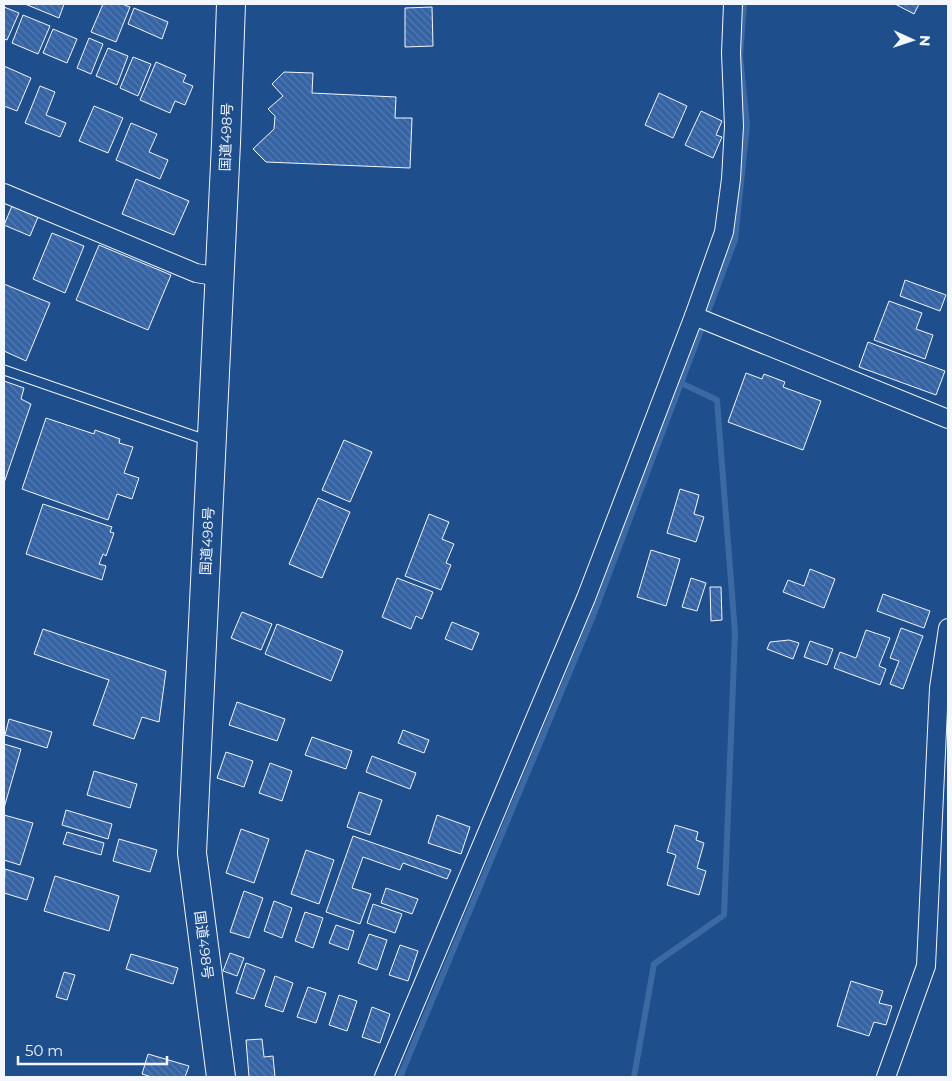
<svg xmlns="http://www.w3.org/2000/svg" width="952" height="1081" font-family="Montserrat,'Noto Sans JP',sans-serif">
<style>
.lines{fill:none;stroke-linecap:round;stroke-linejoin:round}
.stream{stroke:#3b69a3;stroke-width:6}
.building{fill:url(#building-back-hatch);stroke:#f2f6ff}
.service-casing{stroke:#f2f6ff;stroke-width:11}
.minor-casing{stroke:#f2f6ff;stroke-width:20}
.trunk-casing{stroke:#f2f6ff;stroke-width:30}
.service{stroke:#1f4e8c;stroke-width:9}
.minor{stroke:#1f4e8c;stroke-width:18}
.trunk{stroke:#1f4e8c;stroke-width:28}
.labels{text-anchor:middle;stroke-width:4;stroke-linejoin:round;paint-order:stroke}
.street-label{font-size:14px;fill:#f2f6ff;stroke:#1f4e8c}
</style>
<defs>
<pattern id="building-back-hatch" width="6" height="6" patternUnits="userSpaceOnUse" patternTransform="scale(1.25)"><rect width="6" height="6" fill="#3563a3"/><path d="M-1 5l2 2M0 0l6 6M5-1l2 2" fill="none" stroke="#537ab1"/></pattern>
</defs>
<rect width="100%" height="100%" fill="#1f4e8c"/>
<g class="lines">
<g class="stream">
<path d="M400 1077 593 616 735 240 747 125 740 56 744 4"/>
<path d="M634 1077 654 964 724 915 735 633 717 400 681 383"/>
</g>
</g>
<g class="building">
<path d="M25 4H64L59 18Z"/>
<path d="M103 4H122L130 7 116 42 91 32Z"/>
<path d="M895 4H919L914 14Z"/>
<path d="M4 7 19 13 7 40 4 39Z"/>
<path d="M432 7 433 46 405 47V8Z"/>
<path d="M134 8 168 22 162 39 128 24Z"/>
<path d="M23 15 50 26 38 54 12 43Z"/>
<path d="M53 29 77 39 67 63 43 53Z"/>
<path d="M89 38 103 44 91 74 77 68Z"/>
<path d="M108 48 128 56 117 85 96 76Z"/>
<path d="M133 57 151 64 138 96 120 88Z"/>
<path d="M156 62 186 75 183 82 193 86 185 105 175 101 170 113 140 100Z"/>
<path d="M4 66 31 78 17 111 4 106Z"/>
<path d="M284 72 313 73 312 93 396 97 395 118H412L410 168 266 162 253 149 274 129 275 116 268 109 283 96 272 84Z"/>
<path d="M40 86 55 92 46 115 66 123 60 137 25 123Z"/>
<path d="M659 93 687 106 673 138 645 125Z"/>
<path d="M94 106 123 118 108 153 79 141Z"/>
<path d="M701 111 722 121 716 135 722 137 713 158 685 145Z"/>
<path d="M131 123 157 134 149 152 168 160 160 179 116 160Z"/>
<path d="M136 179 189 201 174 235 122 214Z"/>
<path d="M12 206 38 217 30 236 4 225Z"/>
<path d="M52 233 84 246 65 293 33 279Z"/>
<path d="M99 245 171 275 148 330 76 300Z"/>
<path d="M905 280 946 295 940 311 900 296Z"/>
<path d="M4 284 50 303 26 361 4 351Z"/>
<path d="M889 301 922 313 916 329 933 335 925 359 874 340Z"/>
<path d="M868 342 945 371 936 395 859 367Z"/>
<path d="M746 373 762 379 764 374 785 382 783 387 821 401 803 450 728 422Z"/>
<path d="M4 381 24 388 21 399 31 404 4 483Z"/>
<path d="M46 418 94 434 95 430 120 439 119 443 133 447 124 473 139 478 132 499 117 494 108 520 22 489Z"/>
<path d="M344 440 372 452 350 502 322 490Z"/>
<path d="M680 489 699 495 694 514 704 517 696 542 667 533Z"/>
<path d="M318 498 350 512 322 578 289 564Z"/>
<path d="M43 504 112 527 110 532 114 533 106 556 103 554 99 564 106 566 102 580 26 554Z"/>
<path d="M429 514 449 522 442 539 454 544 446 563 451 565 441 590 405 576Z"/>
<path d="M651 550 680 559 666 606 637 597Z"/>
<path d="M810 569 835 579 824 608 783 592 788 580 804 586Z"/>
<path d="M397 578 433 592 422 619 416 616 411 629 382 617Z"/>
<path d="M691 578 706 583 697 611 682 607Z"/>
<path d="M710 587H721L722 620 711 621Z"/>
<path d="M883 594 930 611 924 628 877 611Z"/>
<path d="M242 612 272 624 261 650 231 638Z"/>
<path d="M452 622 479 633 472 650 445 639Z"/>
<path d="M277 624 343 651 331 681 265 654Z"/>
<path d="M901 628 923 636 903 689 890 684 899 661 890 658Z"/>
<path d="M43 629 166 671 159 722 142 717 134 739 93 725 109 680 34 654Z"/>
<path d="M866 630 890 638 879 666 886 669 880 685 834 668 840 652 856 658Z"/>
<path d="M789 640 799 643 793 659 767 649 770 642Z"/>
<path d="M810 641 833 649 827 665 804 657Z"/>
<path d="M237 702 285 719 277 741 229 725Z"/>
<path d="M9 719 52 732 47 748 5 735Z"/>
<path d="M403 730 429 740 424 753 398 743Z"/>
<path d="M312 737 352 751 346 769 305 755Z"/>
<path d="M4 744 21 749 4 808Z"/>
<path d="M226 752 253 761 244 787 217 778Z"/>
<path d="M372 756 416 773 410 789 366 772Z"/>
<path d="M270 763 292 771 282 801 259 793Z"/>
<path d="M94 771 137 784 130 808 87 795Z"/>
<path d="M359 792 382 800 370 835 347 827Z"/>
<path d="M66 810 112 824 108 839 62 825Z"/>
<path d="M4 815 33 823 20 865 4 860Z"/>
<path d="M437 815 470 827 461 854 428 843Z"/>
<path d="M675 825 698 832 696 840 704 843 697 868 706 871 699 895 667 885 676 855 667 852Z"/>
<path d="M241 829 269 839 254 883 226 873Z"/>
<path d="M67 832 104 843 101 855 63 844Z"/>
<path d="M353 836 451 870 447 879 403 863 400 870 363 857 352 888 371 894 360 924 326 912Z"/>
<path d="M119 839 157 850 150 872 113 861Z"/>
<path d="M306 850 334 860 319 904 291 894Z"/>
<path d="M5 869 34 878 27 900 4 893Z"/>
<path d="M55 876 119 896 109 931 44 911Z"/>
<path d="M386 888 418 899 412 914 381 903Z"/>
<path d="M244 891 263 898 249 938 230 932Z"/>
<path d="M274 901 292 908 282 938 264 931Z"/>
<path d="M373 904 402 914 395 933 367 923Z"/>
<path d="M305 912 323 918 313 948 295 941Z"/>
<path d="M336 925 354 931 348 950 329 943Z"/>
<path d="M369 934 387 940 377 970 358 963Z"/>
<path d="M400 945 418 951 408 981 389 975Z"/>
<path d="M230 953 244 958 237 976 223 971Z"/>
<path d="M131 954 178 968 173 984 126 969Z"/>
<path d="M246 963 265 970 254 999 236 993Z"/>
<path d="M64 972 75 975 67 1000 56 997Z"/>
<path d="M275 976 293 983 283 1012 265 1006Z"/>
<path d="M851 981 883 991 879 1003 892 1006 886 1025 874 1022 869 1036 837 1026Z"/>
<path d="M308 987 326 993 316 1023 297 1017Z"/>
<path d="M339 995 357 1001 347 1031 329 1025Z"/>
<path d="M372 1007 390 1014 380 1043 362 1037Z"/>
<path d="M262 1039 264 1057 273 1056 275 1077H249L246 1040Z"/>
<path d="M148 1054 189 1066 185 1077H152L142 1074Z"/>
</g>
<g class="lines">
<g class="service-casing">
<path id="service" d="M4 370 209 441"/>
</g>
<g class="minor-casing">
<g id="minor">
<path d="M4 193 196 273 220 277"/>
<path d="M694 316 948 419"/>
<path d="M384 1077 586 598 694 316 724 232 731 179 734 126 731 53 733 4"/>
<path d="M886 1077 926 966 939 688 948 628"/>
</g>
</g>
<g class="trunk-casing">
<path id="trunk" d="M221 1077 192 853 226 143 231 4"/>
</g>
<use href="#service" class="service"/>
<use href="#minor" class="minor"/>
<use href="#trunk" class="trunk"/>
</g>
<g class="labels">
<g class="street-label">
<text transform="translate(226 137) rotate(-88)" y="5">国道498号</text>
<text transform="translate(207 541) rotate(-87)" y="5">国道498号</text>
<text transform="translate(204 945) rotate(83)" y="5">国道498号</text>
</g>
</g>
<rect width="952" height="1081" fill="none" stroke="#f2f6ff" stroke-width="10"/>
<g transform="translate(912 40) rotate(93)" stroke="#1f4e8c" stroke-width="4" paint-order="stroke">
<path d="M0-4L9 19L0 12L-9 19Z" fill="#f2f6ff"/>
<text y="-8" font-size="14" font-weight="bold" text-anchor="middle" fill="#f2f6ff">N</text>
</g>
<path d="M18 1056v8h149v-8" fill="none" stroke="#f2f6ff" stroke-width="2.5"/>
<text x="25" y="1056" font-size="15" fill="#f2f6ff" stroke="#1f4e8c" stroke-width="4" paint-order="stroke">50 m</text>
</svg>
